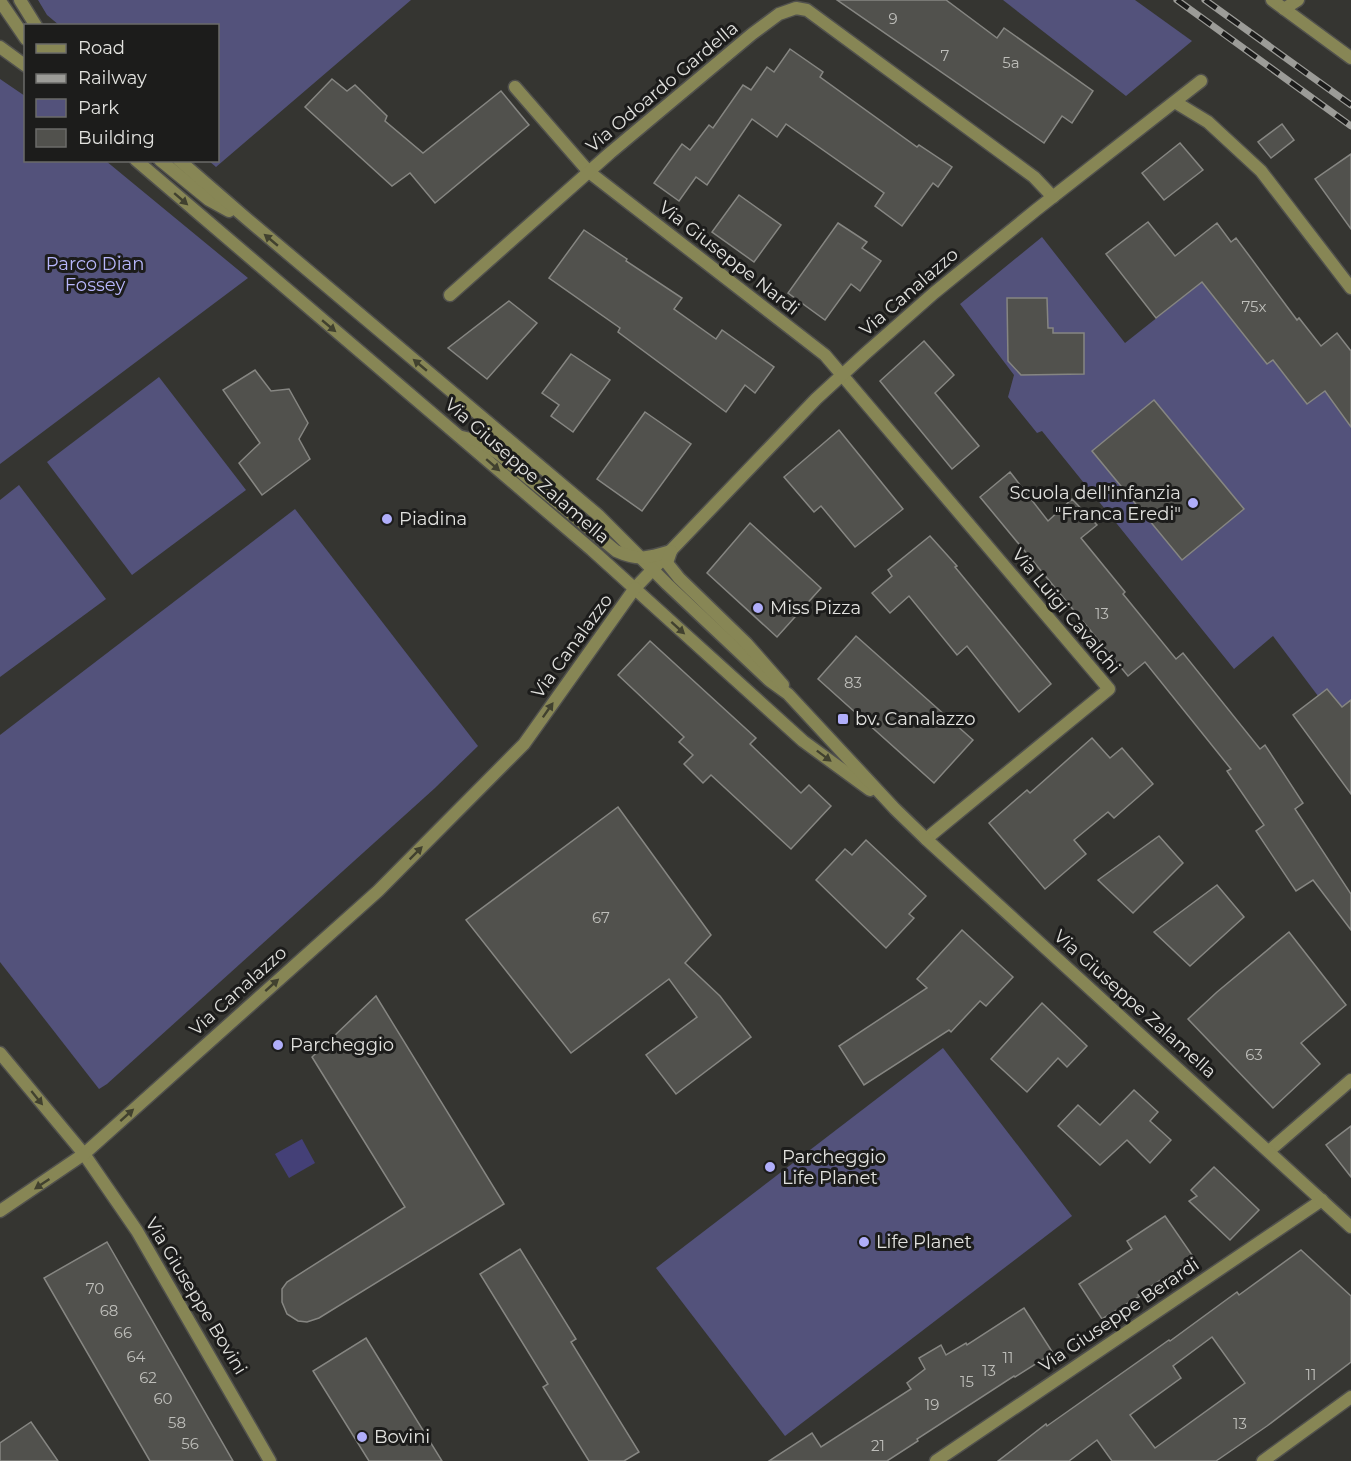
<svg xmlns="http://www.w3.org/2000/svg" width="1351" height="1461" font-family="Montserrat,sans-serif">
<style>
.green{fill:#53527b}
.water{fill:#444077}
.building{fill:#51514d;stroke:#868682;stroke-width:1.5;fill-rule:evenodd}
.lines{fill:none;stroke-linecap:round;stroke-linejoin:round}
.minor-casing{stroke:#51514d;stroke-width:15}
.tertiary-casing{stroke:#51514d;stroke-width:15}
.minor{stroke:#878655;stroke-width:12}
.tertiary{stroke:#878655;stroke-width:12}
.rail-casing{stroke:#9c9c98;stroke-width:7}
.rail{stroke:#1c1c1b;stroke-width:4.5;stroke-dasharray:14;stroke-linecap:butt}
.oneway{fill:#41412f}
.poi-dot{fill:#b0aefa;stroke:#1c1c1b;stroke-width:2}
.labels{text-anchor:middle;stroke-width:6;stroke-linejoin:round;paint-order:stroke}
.number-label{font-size:15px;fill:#bebeba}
.street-label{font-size:18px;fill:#e2e2df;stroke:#1c1c1b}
.park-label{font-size:18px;fill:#b8b7fc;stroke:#1c1c1b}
.poi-label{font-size:18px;fill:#e2e2df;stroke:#1c1c1b;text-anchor:start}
</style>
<rect width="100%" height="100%" fill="#353531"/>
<g class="green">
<path d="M38 0H411L216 167 209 161 218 160V26L59 25 47 15Z"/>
<path d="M1003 0H1135L1192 41 1126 96Z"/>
<path d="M0 79 25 96 26 160 106 161 248 278 0 464Z"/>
<path d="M1042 237 1125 343 1202 282 1267 364 1273 360 1307 404 1330 386 1351 427V709L1342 707 1327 689 1318 696 1273 636 1234 669 1042 431 1037 433 1008 397 1014 375 960 304Z"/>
<path d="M159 377 246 490 132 575 47 462Z"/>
<path d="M19 485 106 599 0 677V500Z"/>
<path d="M295 509 478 746 435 788 107 1084 99 1089 0 962V735Z"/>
<path d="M943 1048 1072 1216 785 1436 656 1268Z"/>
</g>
<path class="water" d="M302 1139 315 1163 289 1178 275 1154Z"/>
<g class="building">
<path d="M837 0H946L997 38 1004 28 1093 91 1072 123 1062 116 1044 143Z"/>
<path d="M790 49 823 72 820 77 917 147 919 145 952 167 938 187 933 183 902 226 875 206 884 193 786 124 777 137 752 119 707 185 696 177 679 201 654 183 682 144 690 150 709 125 713 128 743 85 751 90 767 67 774 72Z"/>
<path d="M332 79 347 91 355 85 387 116 385 121 423 153 501 91 529 125 435 203 410 173 392 186 305 107Z"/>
<path d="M1282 124 1294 140 1271 158 1258 142Z"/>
<path d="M1180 143 1203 170 1164 200 1142 173Z"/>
<path d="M1351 154V229L1315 179Z"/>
<path d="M739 195 781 225 754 262 712 232Z"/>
<path d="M1148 222 1175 256 1217 223 1231 242 1236 238 1297 320 1299 318 1321 346 1337 333 1351 351V427L1325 391 1307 404 1273 360 1267 364 1202 282 1156 318 1106 254Z"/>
<path d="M838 223 867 242 862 248 881 261 860 291 851 284 825 320 788 293Z"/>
<path d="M584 230 627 259 626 261 682 298 674 309 716 339 722 330 774 367 755 393 745 385 726 412 618 332 620 328 549 278Z"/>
<path d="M1007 298H1047L1048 328H1053V333H1084V374L1021 375 1008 361Z"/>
<path d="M509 301 537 323 487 379 448 348Z"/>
<path d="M924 341 954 375 935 393 979 446 952 469 880 381Z"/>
<path d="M571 354 610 380 573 432 551 416 559 405 542 393Z"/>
<path d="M255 370 271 391 289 389 308 423 299 439 310 459 262 495 239 463 260 443 223 390Z"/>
<path d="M1154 400 1244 509 1182 560 1092 451Z"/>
<path d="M645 412 691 444 642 511 597 479Z"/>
<path d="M839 430 903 509 855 547 821 506 814 512 784 477Z"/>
<path d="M1010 472 1048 521 1072 499 1097 525 1081 538 1125 592 1123 594 1176 659 1183 653 1260 749 1265 745 1303 803 1295 809 1351 894V930L1313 880 1296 891 1256 831 1264 825 1227 771 1231 769 1145 662 1128 676 980 497Z"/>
<path d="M750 523 821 588 777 637 707 573Z"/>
<path d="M930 536 957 566 955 567 1051 684 1019 712 967 646 957 655 909 596 890 613 872 593 892 576 888 570Z"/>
<path d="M856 636 973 740 934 783 818 679Z"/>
<path d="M650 641 756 738 750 744 801 793 809 785 831 806 791 849 711 775 703 783 684 764 693 755 679 742 684 737 618 675Z"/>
<path d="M1327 689 1342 707 1351 700V794L1293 715Z"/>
<path d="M1092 738 1110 758 1122 748 1153 784 1114 818 1108 812 1074 840 1086 854 1045 889 989 823 1027 790 1030 793Z"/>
<path d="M618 807 711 935 685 963 720 996 751 1037 676 1094 646 1055 697 1017 669 979 571 1053 466 920Z"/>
<path d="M1159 836 1183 863 1133 913 1098 880Z"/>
<path d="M866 840 926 896 909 914 914 918 886 948 816 880 845 849 852 855Z"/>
<path d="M1217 885 1244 917 1190 966 1154 932Z"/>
<path d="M962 930 1013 977 986 1006 980 1001 951 1032 949 1030 864 1085 839 1046 927 988 917 979Z"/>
<path d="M1289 932 1346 1005 1301 1043 1320 1064 1273 1108 1188 1019 1217 992Z"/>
<path d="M376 996 504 1204 319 1318 307 1322 298 1321 287 1314 282 1302V1289L287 1282 405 1207 312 1057Z"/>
<path d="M1042 1003 1087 1046 1067 1067 1058 1058 1027 1092 991 1059Z"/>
<path d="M1134 1090 1158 1112 1150 1121 1171 1140 1150 1163 1127 1140 1100 1165 1058 1126 1078 1105 1100 1125Z"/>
<path d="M1351 1126V1177L1326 1145Z"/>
<path d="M1214 1167 1259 1210 1230 1240 1189 1201 1197 1196 1191 1190Z"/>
<path d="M1165 1216 1194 1258 1138 1295 1140 1296 1102 1319 1079 1284 1132 1249 1127 1241Z"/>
<path d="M107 1242 233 1461H150L44 1278Z"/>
<path d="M520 1249 576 1339 571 1342 639 1452 624 1461H589L543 1387 548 1384 480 1274Z"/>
<path d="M1301 1250 1351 1296V1362L1267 1426 1216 1461H1112L1097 1440 1069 1461H998L1046 1424 1047 1426 1169 1340 1170 1341 1237 1292 1239 1295ZM1212 1337 1245 1383 1155 1448 1130 1415 1181 1378 1173 1366Z"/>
<path d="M1024 1308 1053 1353 1015 1377 1014 1376 917 1439 918 1441 887 1461H769L812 1433 821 1447 911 1389 907 1383 925 1369 919 1358 941 1345 946 1355 966 1343 967 1345Z"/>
<path d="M366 1338 442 1461H369L313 1371Z"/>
<path d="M31 1422 58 1461H0V1443Z"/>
</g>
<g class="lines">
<g class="minor-casing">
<g id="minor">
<path d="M1272 0 1351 58"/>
<path d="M1284 9 1298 0"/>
<path d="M515 87 589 172 825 355 1109 689 926 839"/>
<path d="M1175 102 1208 122 1261 171 1351 288"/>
<path d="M450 295 610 153 752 34 779 14 796 8 807 10 1034 177 1053 197"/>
<path d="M635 588 816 399 866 353 934 293 1036 210 1201 81"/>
<path d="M1269 1151 1351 1080"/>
<path d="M936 1461 1322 1200"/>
<path d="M1263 1461 1351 1397"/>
</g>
</g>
<g class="tertiary-casing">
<g id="tertiary">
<path d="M20 0 36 26"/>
<path d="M0 1 26 39"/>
<path d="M0 47 26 66"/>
<path d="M136 160 592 550 803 741 870 790"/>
<path d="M160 160 209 200 229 211"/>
<path d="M179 160 247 219 598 515 667 584 770 681 788 694 895 809 926 839 1351 1227"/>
<path d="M462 437 479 441 499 454 616 551C638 561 648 558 671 551"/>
<path d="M671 551 667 563 679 578 746 643 783 685"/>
<path d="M0 1053 84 1154 137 1231 270 1461"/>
<path d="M0 1211 84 1154 378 891 524 744 635 588"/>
</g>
</g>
<use href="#minor" class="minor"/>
<use href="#tertiary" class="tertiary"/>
<g class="rail-casing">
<g id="rail">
<path d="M1177 0 1351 126"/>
<path d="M1205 0 1351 105"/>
</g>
</g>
<use href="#rail" class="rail"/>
</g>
<defs><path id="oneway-solid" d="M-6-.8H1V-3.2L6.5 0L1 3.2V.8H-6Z" transform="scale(1.5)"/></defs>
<g class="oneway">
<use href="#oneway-solid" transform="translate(181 199) rotate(41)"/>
<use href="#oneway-solid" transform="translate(271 240) rotate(-140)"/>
<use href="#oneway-solid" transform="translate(329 326) rotate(40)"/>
<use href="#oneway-solid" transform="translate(420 365) rotate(-140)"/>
<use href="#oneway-solid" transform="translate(493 465) rotate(41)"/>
<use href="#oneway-solid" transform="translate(678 628) rotate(42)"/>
<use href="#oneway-solid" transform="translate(548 710) rotate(-55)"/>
<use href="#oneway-solid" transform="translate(824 756) rotate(37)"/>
<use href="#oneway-solid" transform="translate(416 853) rotate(-45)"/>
<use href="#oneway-solid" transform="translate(272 985) rotate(-42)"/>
<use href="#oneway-solid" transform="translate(37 1098) rotate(51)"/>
<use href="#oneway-solid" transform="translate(127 1115) rotate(-42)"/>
<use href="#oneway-solid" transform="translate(42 1184) rotate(146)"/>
</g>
<g class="poi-dot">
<circle cx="1193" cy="503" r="6"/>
<circle cx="387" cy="519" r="6"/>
<circle cx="758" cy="608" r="6"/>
<rect x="837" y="713" width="12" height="12" rx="3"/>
<circle cx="278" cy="1045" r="6"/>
<circle cx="770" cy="1167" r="6"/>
<circle cx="864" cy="1242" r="6"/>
<circle cx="362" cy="1437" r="6"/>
</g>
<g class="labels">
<g class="number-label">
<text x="893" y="24">9</text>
<text x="945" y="61">7</text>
<text x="1011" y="68">5a</text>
<text x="1254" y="312">75x</text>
<text x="1102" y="619">13</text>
<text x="853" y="688">83</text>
<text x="601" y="923">67</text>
<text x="1254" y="1060">63</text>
<text x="95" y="1294">70</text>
<text x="109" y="1316">68</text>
<text x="123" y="1338">66</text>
<text x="136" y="1362">64</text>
<text x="1008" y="1363">11</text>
<text x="989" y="1376">13</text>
<text x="1311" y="1380">11</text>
<text x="148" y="1383">62</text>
<text x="967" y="1387">15</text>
<text x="163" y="1404">60</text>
<text x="932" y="1410">19</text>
<text x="177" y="1428">58</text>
<text x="1240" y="1429">13</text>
<text x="190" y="1449">56</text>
<text x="878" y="1451">21</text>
</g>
<g class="street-label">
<text transform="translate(662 87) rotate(-40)" y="6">Via Odoardo Gardella</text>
<text transform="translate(729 258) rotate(38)" y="6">Via Giuseppe Nardi</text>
<text transform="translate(909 292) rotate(-41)" y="6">Via Canalazzo</text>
<text transform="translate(527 471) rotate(41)" y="6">Via Giuseppe Zalamella</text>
<text transform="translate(1066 611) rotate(50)" y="6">Via Luigi Cavalchi</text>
<text transform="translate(572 646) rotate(-54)" y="6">Via Canalazzo</text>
<text transform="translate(238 991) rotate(-42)" y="6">Via Canalazzo</text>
<text transform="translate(1135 1004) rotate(42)" y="6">Via Giuseppe Zalamella</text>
<text transform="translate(196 1296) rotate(59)" y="6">Via Giuseppe Bovini</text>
<text transform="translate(1119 1315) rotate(-34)" y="6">Via Giuseppe Berardi</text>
</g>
<g class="park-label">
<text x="95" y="270">Parco Dian<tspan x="95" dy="21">Fossey</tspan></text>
</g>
<g class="poi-label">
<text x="1181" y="499" text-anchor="end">Scuola dell'infanzia<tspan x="1181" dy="21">"Franca Eredi"</tspan></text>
<text x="399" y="525">Piadina</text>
<text x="770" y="614">Miss Pizza</text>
<text x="855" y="725">bv. Canalazzo</text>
<text x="290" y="1051">Parcheggio</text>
<text x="782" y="1163">Parcheggio<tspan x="782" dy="21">Life Planet</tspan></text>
<text x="876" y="1248">Life Planet</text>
<text x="374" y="1443">Bovini</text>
</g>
</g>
<rect x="24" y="24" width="195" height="138" fill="#1c1c1b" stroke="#6b6b69" stroke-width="1.5"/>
<rect x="36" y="44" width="30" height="9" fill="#878655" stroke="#6b6b69" stroke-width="1.5"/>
<text x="78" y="54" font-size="18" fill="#e2e2df">Road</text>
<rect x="36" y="74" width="30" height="9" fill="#9c9c98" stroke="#6b6b69" stroke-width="1.5"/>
<text x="78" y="84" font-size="18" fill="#e2e2df">Railway</text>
<rect x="36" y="99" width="30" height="18" fill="#53527b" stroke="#6b6b69" stroke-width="1.5"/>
<text x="78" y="114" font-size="18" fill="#e2e2df">Park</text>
<rect x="36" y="129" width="30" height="18" fill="#51514d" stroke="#6b6b69" stroke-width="1.5"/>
<text x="78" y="144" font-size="18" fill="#e2e2df">Building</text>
</svg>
